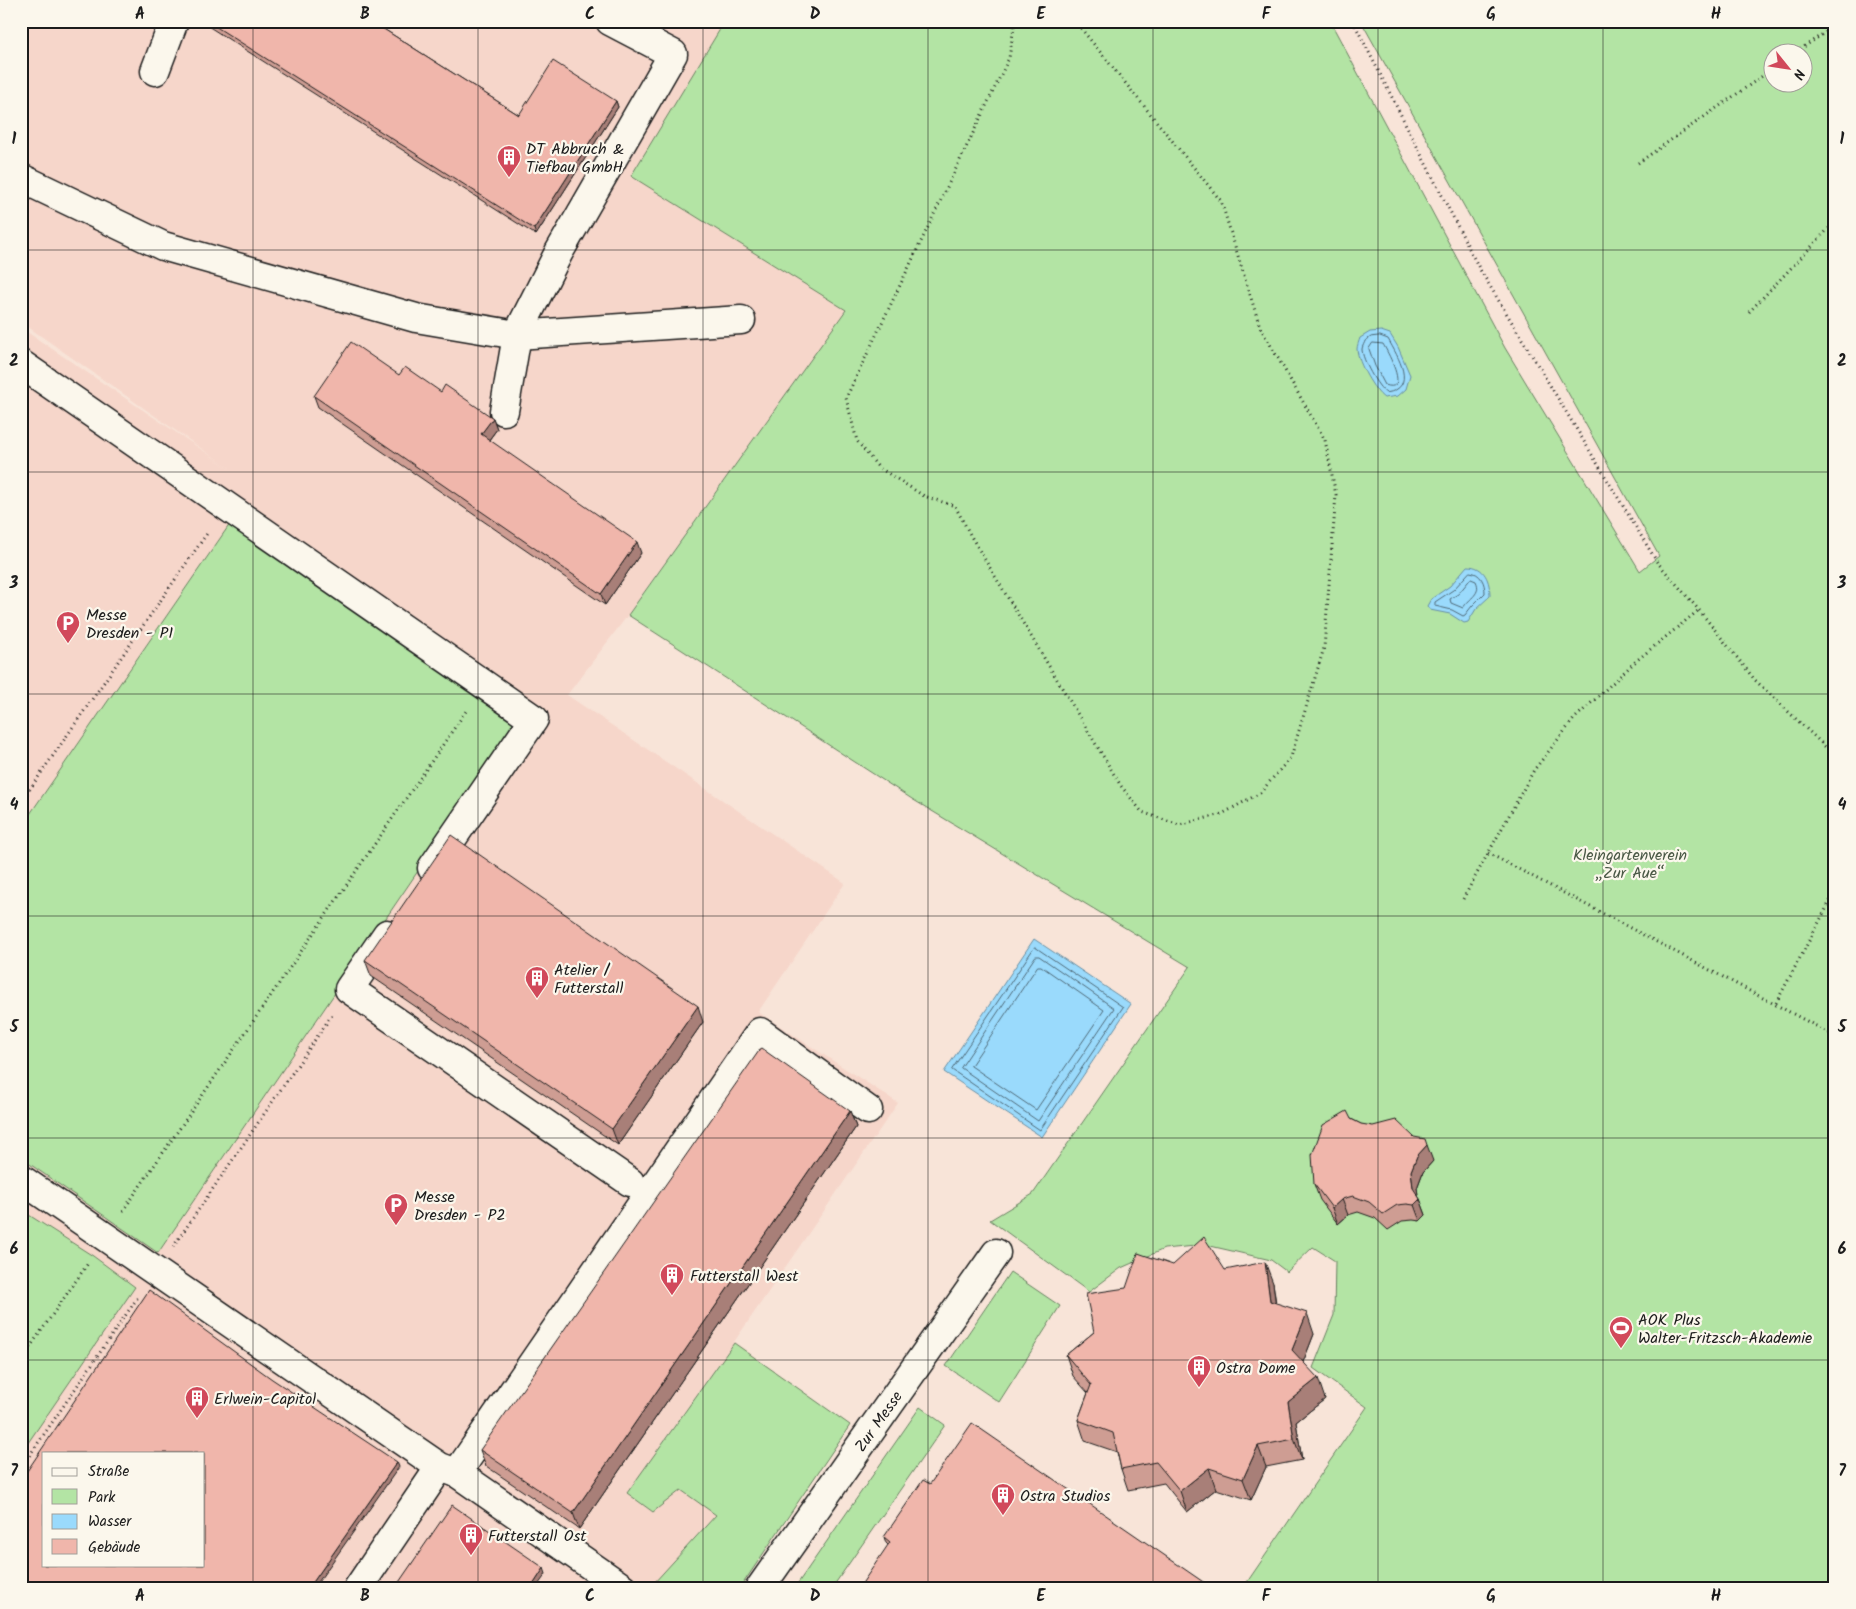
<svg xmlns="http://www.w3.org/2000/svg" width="1856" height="1609" font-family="Kalam,sans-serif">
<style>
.built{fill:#f6d6ca;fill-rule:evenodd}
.green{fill:#b3e4a4;stroke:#688060;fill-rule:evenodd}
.water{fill:#9adafc;stroke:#688ea2}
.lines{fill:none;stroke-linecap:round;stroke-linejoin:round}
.shore{stroke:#4e6876;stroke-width:1}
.minor-casing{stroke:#1c1c1c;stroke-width:31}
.path{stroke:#1c1c1c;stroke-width:3;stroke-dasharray:1 4;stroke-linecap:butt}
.minor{stroke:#fbf7ec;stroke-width:28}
.wall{fill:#ce9d93;stroke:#1c1c1c}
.shaded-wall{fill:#a87f78;stroke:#1c1c1c}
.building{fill:#f0b6ab;stroke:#1c1c1c;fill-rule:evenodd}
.grid{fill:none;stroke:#1c1c1c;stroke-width:1;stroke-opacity:0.55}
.labels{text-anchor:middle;stroke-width:4.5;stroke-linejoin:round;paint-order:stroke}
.poi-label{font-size:16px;fill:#1c1c1c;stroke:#fbf7ec;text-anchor:start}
.park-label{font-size:16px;fill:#495845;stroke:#fbf7ec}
.street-label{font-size:16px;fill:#1c1c1c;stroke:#fbf7ec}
.neatline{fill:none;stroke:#1c1c1c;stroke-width:2}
.grid-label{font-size:16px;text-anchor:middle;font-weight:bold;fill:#1c1c1c}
</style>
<rect width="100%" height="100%" fill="#f8e4d8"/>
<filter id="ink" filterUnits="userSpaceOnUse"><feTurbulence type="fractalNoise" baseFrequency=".02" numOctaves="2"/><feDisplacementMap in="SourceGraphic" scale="10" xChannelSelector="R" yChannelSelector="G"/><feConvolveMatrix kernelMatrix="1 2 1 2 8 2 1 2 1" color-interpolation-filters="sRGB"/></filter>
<g filter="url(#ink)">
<path class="built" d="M21 21H798L880 263 628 615 567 695 845 883 758 1012 898 1103 734 1342 850 1425 740 1588H21V328L229 468 21 322ZM44 1453H204V1565H44Z"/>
<g class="green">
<path d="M725 21H1330L1505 348 1640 571 1659 556 1361 21H1835V1588H1243L1367 1407 1313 1368 1334 1315 1335 1261 1313 1247 1287 1272 1271 1260 1206 1245 1164 1249 1121 1268 1089 1292 990 1220 1033 1194 1190 967 912 799 628 615 846 310 631 176ZM1774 52H1804V82H1774Z"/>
<path d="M230 524 511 717 514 730 158 1253 21 1158V827Z"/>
<path d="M21 1210 93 1256 135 1287 21 1453Z"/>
<path d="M1010 1272 1060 1306 999 1402 946 1366Z"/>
<path d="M734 1343 850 1425 740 1588H657L653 1584 716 1515 681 1490 653 1512 627 1493Z"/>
<path d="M920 1407 945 1425 832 1588H805L798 1583Z"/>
</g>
<g class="water">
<path d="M1381 331 1390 334 1398 347 1410 375 1406 389 1398 396 1384 398C1374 391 1358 363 1357 349 1357 346 1359 341 1360 338L1370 332Z"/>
<path d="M1467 566C1485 566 1490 581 1490 596L1476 609 1468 622 1464 623 1450 614 1430 610 1427 606 1431 599 1450 586Z"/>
<path d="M1034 939 1131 1004 1042 1137 944 1072Z"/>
</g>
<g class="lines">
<g class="shore">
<path d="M1380 336 1388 339C1398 357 1418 388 1386 393 1377 387 1362 359 1362 349 1362 347 1365 342 1365 341L1371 337Z"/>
<path d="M1373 343 1383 344C1387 351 1411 394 1385 385L1375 366 1369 349Z"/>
<path d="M1470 572C1481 573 1485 583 1485 593L1472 606 1465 615 1463 616 1452 610 1435 606V602L1453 590Z"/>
<path d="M1471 579 1476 581C1482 594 1470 597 1463 608L1451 603 1450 599 1458 594Z"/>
<path d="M1035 947 1123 1007 1040 1130 952 1070Z"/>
<path d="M1036 956H1039L1114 1008 1038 1121 961 1068Z"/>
<path d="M1038 966H1041L1104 1010 1036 1110 971 1066Z"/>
</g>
<g class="minor-casing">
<g id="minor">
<path d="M155 71 174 21"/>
<path d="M21 178 163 246 416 318 517 335 741 320"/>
<path d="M21 364 534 719 432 868"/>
<path d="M504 411 517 335 559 252 673 54 610 21"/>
<path d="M387 934 349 989 630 1182"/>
<path d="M21 1179 440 1467 457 1473"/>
<path d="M358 1588 440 1467"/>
<path d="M623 1588 457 1473 760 1032 868 1110"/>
<path d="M760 1588 996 1253"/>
</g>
</g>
<g class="path">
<path d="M1015 21 1009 58 846 398 857 441 878 467 924 496 955 506 972 538 1121 786 1142 812 1179 825 1222 814 1260 793 1291 757 1324 648 1336 495 1325 440 1260 327 1221 201 1075 21"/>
<path d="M1353 21 1479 268 1657 562 1699 610 1755 680 1835 756"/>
<path d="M1796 52 1835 26"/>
<path d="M1638 163 1774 68"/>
<path d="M1749 312 1835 222"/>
<path d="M1834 456H1835"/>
<path d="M21 802 208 532"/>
<path d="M1488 853 1835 1036"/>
<path d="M1463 899 1534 770 1574 719 1636 661 1699 610"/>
<path d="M1776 1003 1835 892"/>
<path d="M123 1211 466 711"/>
<path d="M173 1247 332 1015"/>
<path d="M21 1360 89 1262"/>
<path d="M21 1468 138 1297"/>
</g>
<use href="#minor" class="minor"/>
</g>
<g class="wall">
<path d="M200 21H371L519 115 616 101 618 107 536 235Z"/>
<path d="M399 375 441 392 493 418 497 429 489 440 641 553 605 605 318 407 314 396Z"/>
<path d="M365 960 703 1022 618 1145 371 976Z"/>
<path d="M850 1111 856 1127 579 1529 486 1466 480 1450Z"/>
<path d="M1351 1119 1433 1161 1423 1172 1417 1188 1418 1196 1420 1199 1426 1215 1420 1221 1413 1220 1402 1221 1388 1230 1375 1218 1358 1212 1348 1215 1338 1224 1320 1200 1314 1184Z"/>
<path d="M1225 1270 1273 1283 1276 1303 1314 1334 1303 1362 1325 1399 1296 1422 1302 1460 1266 1467 1251 1500 1216 1489 1187 1512 1164 1483 1128 1490 1121 1469 1117 1452 1085 1441 1078 1420 1088 1393 1073 1376 1066 1355 1094 1332 1126 1288Z"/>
<path d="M930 1484 888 1545 886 1543 884 1537Z"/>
</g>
<g class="shaded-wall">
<path d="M616 101 618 107 536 235 534 229Z"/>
<path d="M493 418 497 429 485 445 481 434Z"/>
<path d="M637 542 641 553 605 605 601 594Z"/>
<path d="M698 1006 703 1022 618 1145 612 1129Z"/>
<path d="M850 1111 856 1127 579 1529 573 1513Z"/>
<path d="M1427 1145 1433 1161 1423 1172 1417 1188 1419 1201 1420 1199 1426 1215 1420 1221 1414 1205 1413 1188 1411 1171 1417 1156Z"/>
<path d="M1342 1199 1348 1215 1338 1224 1332 1208Z"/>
<path d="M1265 1262 1273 1283 1278 1322 1270 1301Z"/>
<path d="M1307 1313 1314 1334 1300 1370 1292 1350Z"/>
<path d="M1318 1378 1325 1399 1296 1422 1302 1460 1294 1439 1288 1402Z"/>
<path d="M1258 1446 1266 1467 1251 1500 1243 1479Z"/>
<path d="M397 1462 399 1467 314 1588H309Z"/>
<path d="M1209 1468 1216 1489 1187 1512 1180 1491Z"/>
<path d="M544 1568 546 1574 536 1588H531Z"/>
</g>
<g class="building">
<path d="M207 21H371L519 115 553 61 616 101 534 229Z"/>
<path d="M351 342 399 375 405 367 441 392 445 385 493 418 481 434 637 542 601 594 314 396Z"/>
<path d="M451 835 698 1006 612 1129 365 960Z"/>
<path d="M761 1048 850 1111 573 1513 480 1450Z"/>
<path d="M1347 1111 1351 1119 1361 1124 1373 1126 1396 1120 1414 1137 1425 1139 1427 1145 1417 1156 1411 1171 1413 1188 1420 1199 1414 1205 1407 1204 1397 1205 1383 1214 1369 1202 1353 1196 1342 1199 1332 1208 1314 1184 1312 1155 1323 1125Z"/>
<path d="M1204 1237 1225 1270 1265 1262 1270 1301 1307 1313 1292 1350 1318 1378 1288 1402 1294 1439 1258 1446 1243 1479 1209 1468 1180 1491 1156 1462 1121 1469 1113 1433 1078 1420 1091 1385 1066 1355 1094 1332 1086 1294 1126 1288 1138 1253 1173 1265Z"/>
<path d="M149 1290 272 1379 397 1462 309 1588H21V1480ZM44 1453H204V1565H44Z"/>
<path d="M972 1423 1212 1588H859L890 1542 884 1537 923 1480 930 1484Z"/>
<path d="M452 1505 544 1568 531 1588H395Z"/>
</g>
</g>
<path class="grid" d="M253 21V1588M478 21V1588M703 21V1588M928 21V1588M1153 21V1588M1378 21V1588M1603 21V1588M21 250H1835M21 472H1835M21 694H1835M21 916H1835M21 1138H1835M21 1360H1835"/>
<defs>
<g id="building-pin" transform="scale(1.25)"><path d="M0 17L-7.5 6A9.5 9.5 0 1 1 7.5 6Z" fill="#d1495b" stroke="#fbf7ec"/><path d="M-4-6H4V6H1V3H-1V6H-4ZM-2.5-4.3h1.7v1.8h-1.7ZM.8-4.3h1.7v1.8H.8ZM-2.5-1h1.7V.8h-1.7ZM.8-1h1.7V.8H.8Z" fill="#fff"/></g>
<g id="parking-pin" transform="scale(1.25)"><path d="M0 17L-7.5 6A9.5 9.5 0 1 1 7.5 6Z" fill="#d1495b" stroke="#fbf7ec"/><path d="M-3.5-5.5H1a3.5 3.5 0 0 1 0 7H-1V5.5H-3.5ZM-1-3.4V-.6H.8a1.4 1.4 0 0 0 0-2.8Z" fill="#fff"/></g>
<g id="stadium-pin" transform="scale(1.25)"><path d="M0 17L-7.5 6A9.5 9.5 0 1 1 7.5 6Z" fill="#d1495b" stroke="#fbf7ec"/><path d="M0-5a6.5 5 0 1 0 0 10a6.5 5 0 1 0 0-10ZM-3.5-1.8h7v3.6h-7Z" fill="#fff"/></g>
</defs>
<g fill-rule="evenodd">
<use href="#building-pin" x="509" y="157"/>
<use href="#parking-pin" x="68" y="623"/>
<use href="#building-pin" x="537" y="978"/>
<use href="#parking-pin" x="396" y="1205"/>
<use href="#building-pin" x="672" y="1275"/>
<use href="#stadium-pin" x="1621" y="1328"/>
<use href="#building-pin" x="1199" y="1367"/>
<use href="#building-pin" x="197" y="1398"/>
<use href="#building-pin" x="1003" y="1495"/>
<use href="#building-pin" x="471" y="1535"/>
</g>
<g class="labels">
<g class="poi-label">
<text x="526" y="154">DT Abbruch &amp;<tspan x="526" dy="18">Tiefbau GmbH</tspan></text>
<text x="86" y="620">Messe<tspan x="86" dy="18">Dresden - P1</tspan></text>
<text x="554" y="975">Atelier /<tspan x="554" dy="18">Futterstall</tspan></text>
<text x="414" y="1202">Messe<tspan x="414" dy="18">Dresden - P2</tspan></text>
<text x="690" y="1281">Futterstall West</text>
<text x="1638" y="1325">AOK Plus<tspan x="1638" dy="18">Walter-Fritzsch-Akademie</tspan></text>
<text x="1216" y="1373">Ostra Dome</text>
<text x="214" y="1404">Erlwein-Capitol</text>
<text x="1020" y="1501">Ostra Studios</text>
<text x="488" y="1541">Futterstall Ost</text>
</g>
<g class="park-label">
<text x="1630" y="860">Kleingartenverein<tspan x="1630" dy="18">„Zur Aue“</tspan></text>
</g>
<g class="street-label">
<text transform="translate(878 1421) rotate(-55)" y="6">Zur Messe</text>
</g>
</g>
<rect width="1856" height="1609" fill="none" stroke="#fbf7ec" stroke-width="55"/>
<rect x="42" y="1452" width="162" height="115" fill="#fbf7ec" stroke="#a29f99"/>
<rect x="52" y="1468" width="25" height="8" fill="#fbf7ec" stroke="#a29f99"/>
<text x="88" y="1476" font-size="15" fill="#1c1c1c">Straße</text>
<rect x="52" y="1489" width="25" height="15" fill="#b3e4a4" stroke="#a29f99"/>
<text x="88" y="1502" font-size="15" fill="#1c1c1c">Park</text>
<rect x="52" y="1514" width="25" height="15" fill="#9adafc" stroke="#a29f99"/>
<text x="88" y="1526" font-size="15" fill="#1c1c1c">Wasser</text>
<rect x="52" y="1539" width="25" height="15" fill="#f0b6ab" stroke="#a29f99"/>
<text x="88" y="1552" font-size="15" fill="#1c1c1c">Gebäude</text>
<g transform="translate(1788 68) rotate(120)"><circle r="24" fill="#fbf7ec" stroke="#a29f99"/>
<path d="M0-4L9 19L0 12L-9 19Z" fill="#d1495b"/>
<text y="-8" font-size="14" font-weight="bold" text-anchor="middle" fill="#1c1c1c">N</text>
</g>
<rect x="28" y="28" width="1800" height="1554" class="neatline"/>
<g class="grid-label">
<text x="140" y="19">A</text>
<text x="365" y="19">B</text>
<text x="590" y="19">C</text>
<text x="815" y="19">D</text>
<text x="1041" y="19">E</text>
<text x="1266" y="19">F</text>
<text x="1491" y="19">G</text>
<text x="1716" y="19">H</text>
<text x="14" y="144">1</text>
<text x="1842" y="144">1</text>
<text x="14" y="366">2</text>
<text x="1842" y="366">2</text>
<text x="14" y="588">3</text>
<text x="1842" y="588">3</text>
<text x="14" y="810">4</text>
<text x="1842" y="810">4</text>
<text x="14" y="1032">5</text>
<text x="1842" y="1032">5</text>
<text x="14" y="1254">6</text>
<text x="1842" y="1254">6</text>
<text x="14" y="1476">7</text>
<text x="1842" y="1476">7</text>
<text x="140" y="1601">A</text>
<text x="365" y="1601">B</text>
<text x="590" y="1601">C</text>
<text x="815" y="1601">D</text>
<text x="1041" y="1601">E</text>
<text x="1266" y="1601">F</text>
<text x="1491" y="1601">G</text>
<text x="1716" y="1601">H</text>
</g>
</svg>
